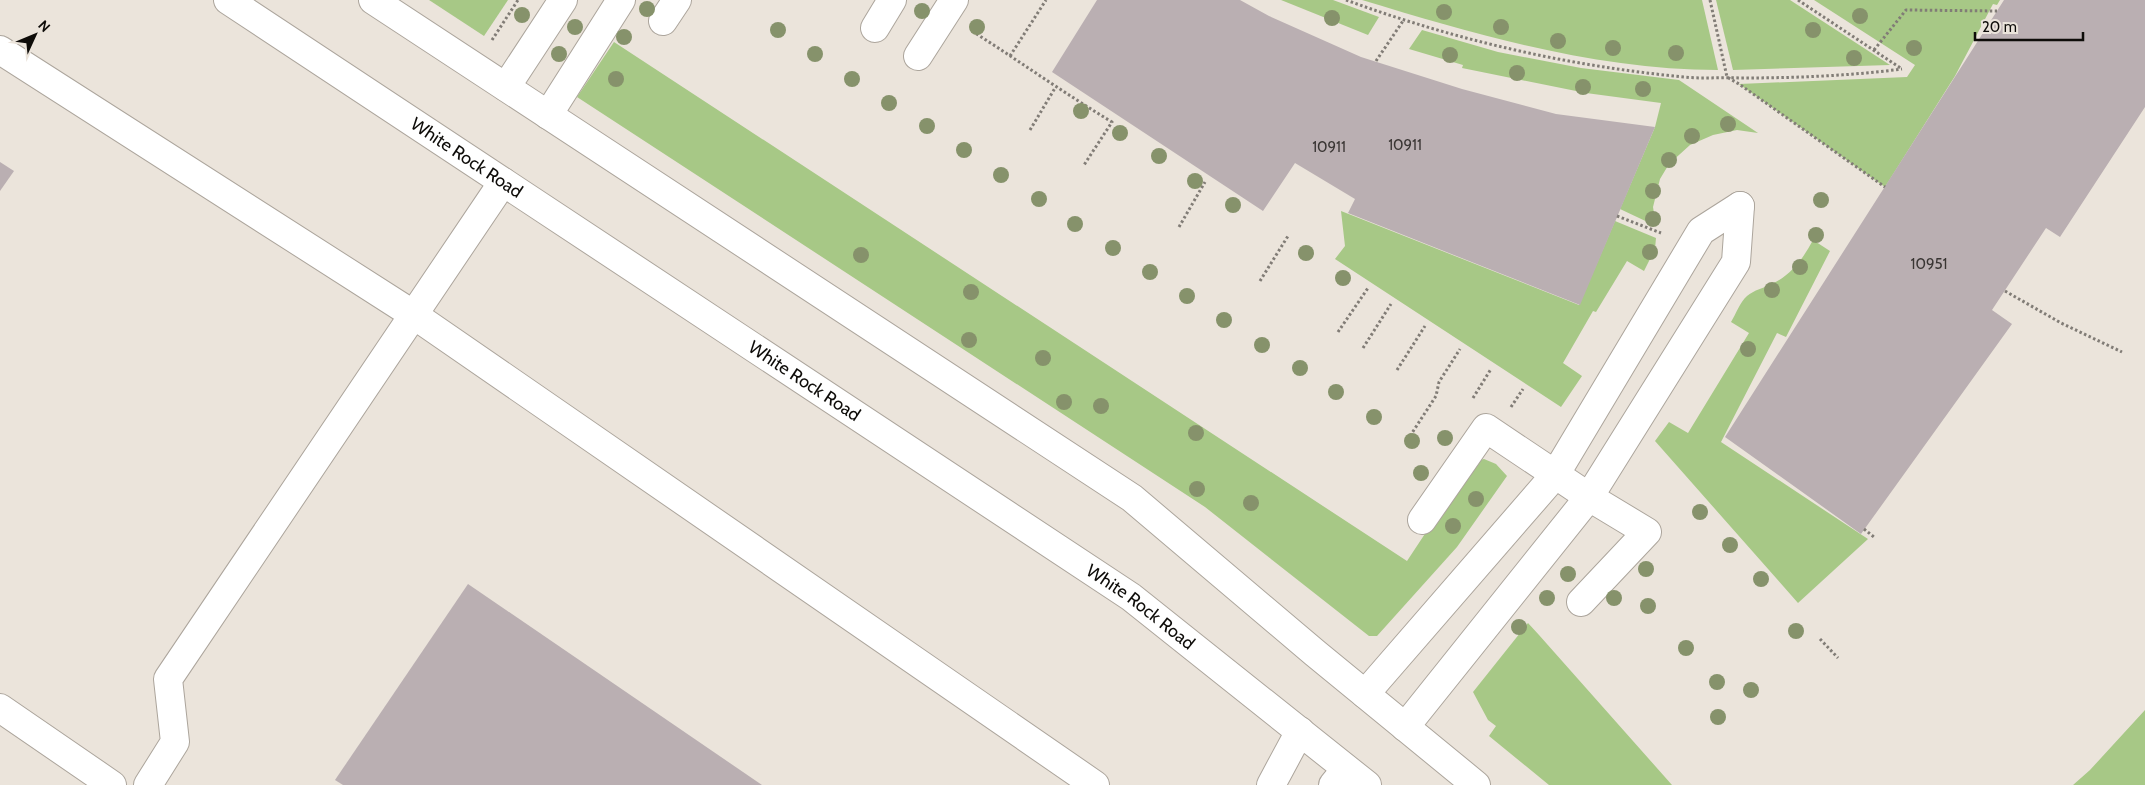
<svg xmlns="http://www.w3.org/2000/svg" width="2145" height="785" font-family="Cabin,sans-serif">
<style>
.green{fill:#a7c886}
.building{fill:#baafb2}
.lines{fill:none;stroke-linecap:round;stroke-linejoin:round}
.minor-casing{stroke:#aca59c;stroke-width:30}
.major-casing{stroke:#aca59c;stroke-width:30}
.path{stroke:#817c76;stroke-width:3;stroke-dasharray:2.5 2.5;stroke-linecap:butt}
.minor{stroke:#fff;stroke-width:28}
.major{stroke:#fff;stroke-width:28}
.tree{fill:#86926b}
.labels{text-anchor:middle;stroke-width:4.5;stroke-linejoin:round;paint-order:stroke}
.number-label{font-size:15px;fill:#393533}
.street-label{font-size:18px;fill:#0e0c09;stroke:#ebe4db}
</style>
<rect width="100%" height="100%" fill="#ebe4db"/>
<g class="green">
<path d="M429 0H508L484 36Z"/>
<path d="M1281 0H1333L1379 17 1368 35Z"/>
<path d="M1362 0H1702L1718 70C1598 70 1477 35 1362 0Z"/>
<path d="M1716 0H1790L1890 65 1733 70Z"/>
<path d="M1814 0H2000L1997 5 1993 4 1955 76 1885 187 1739 84 1907 77 1915 65Z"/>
<path d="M1422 30 1498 52 1581 68 1679 80 1758 133 1737 130 1713 135 1690 145 1669 164 1660 179 1653 207 1656 226 1620 209 1655 127 1661 103 1586 93 1462 68 1463 65 1409 49Z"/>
<path d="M614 42 1407 561 1446 502 1480 460 1484 459 1496 464 1507 476 1457 547 1377 636H1369L1205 507 577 97Z"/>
<path d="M1341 211 1579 305 1615 221 1656 238 1655 249 1644 271 1627 261 1596 312 1593 311 1563 363 1582 376 1561 407 1335 259 1345 246Z"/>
<path d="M1813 240 1830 251 1786 337 1777 333 1721 442 1868 539 1798 603 1655 441 1669 422 1688 433 1749 333 1731 322C1736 314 1740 302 1747 296 1754 290 1764 288 1772 284 1791 275 1803 259 1813 240Z"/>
<path d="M1528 623 1539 635 1672 785H1549L1489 736 1496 726 1488 720 1473 692Z"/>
<path d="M2145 710V785H2073L2090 770Z"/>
</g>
<g class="building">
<path d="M1097 0H1240L1269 16 1361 57 1462 89 1556 114 1655 127 1580 305 1348 213 1355 199 1295 163 1263 211 1052 72Z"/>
<path d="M2004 0H2145V107L2060 237 2046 228 1992 310 2012 324 1861 534 1725 437Z"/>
<path d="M0 162 14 171 0 191Z"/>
<path d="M468 584 762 785H343L335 780Z"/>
</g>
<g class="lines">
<g class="minor-casing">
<g id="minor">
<path d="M663 21 677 0"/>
<path d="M875 28 892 0"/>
<path d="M0 50 414 315 1095 785"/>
<path d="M918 56 954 0"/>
<path d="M506 87 563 0"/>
<path d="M548 115 621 0"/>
<path d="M1422 520 1486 428 1589 497 1647 532 1581 602"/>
<path d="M1365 694 1555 475 1701 231 1740 206"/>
<path d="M0 708 112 785"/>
<path d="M1405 727 1589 497 1736 262 1740 206"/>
<path d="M148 785 175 742 168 679 503 182"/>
<path d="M1271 785 1300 731"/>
<path d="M1333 785 1346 769"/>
</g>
</g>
<g class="major-casing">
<g id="major">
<path id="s1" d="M228 0 1131 597 1367 785"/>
<path d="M373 0 1132 498 1315 653 1476 785"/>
</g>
</g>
<g class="path">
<path d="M1346 0C1455 40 1568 66 1684 77 1702 79 1721 77 1740 78 1795 78 1848 76 1902 69"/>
<path d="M1710 0 1727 77 1739 84 1885 187"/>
<path d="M1798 0 1902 69"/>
<path d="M972 31C1019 61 1064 93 1112 122L1084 165"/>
<path d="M492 40 518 0"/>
<path d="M1874 50 1906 10 1997 11"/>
<path d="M1010 56 1046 0"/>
<path d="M1376 61 1403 21"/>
<path d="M1030 130 1055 88"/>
<path d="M1617 216 1661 233"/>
<path d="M1179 227 1205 182"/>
<path d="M1260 281 1288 236"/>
<path d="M2005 291 2061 323 2122 352"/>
<path d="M1338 332 1368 288"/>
<path d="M1363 348 1391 304"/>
<path d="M1397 370 1425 326"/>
<path d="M1473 398 1491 369"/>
<path d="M1511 407 1523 389"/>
<path d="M1410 436 1436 396 1439 382 1460 349"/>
<path d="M1864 529 1874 537"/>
<path d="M1820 639 1838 658"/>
</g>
<use href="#minor" class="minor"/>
<use href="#major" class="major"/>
</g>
<g class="tree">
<circle cx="647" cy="9" r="8"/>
<circle cx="922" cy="11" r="8"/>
<circle cx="1444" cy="12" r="8"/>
<circle cx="522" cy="15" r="8"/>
<circle cx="1860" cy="16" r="8"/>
<circle cx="1332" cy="18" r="8"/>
<circle cx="575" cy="27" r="8"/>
<circle cx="977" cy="27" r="8"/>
<circle cx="1501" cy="27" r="8"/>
<circle cx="778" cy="30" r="8"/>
<circle cx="1813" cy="30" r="8"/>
<circle cx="624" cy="37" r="8"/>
<circle cx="1558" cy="41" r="8"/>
<circle cx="1613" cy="48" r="8"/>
<circle cx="1914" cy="48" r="8"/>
<circle cx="1676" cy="53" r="8"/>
<circle cx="559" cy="54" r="8"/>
<circle cx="815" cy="54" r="8"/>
<circle cx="1450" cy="55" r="8"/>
<circle cx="1854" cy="58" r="8"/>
<circle cx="1517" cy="73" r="8"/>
<circle cx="616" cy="79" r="8"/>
<circle cx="852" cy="79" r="8"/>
<circle cx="1583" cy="87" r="8"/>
<circle cx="1643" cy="89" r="8"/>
<circle cx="889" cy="103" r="8"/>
<circle cx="1081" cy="111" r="8"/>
<circle cx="1728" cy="124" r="8"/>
<circle cx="927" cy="126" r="8"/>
<circle cx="1120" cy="133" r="8"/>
<circle cx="1692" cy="136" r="8"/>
<circle cx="964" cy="150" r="8"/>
<circle cx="1159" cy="156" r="8"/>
<circle cx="1669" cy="160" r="8"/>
<circle cx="1001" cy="175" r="8"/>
<circle cx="1195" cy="181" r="8"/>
<circle cx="1653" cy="191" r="8"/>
<circle cx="1039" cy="199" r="8"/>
<circle cx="1821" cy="200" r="8"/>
<circle cx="1233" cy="205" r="8"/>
<circle cx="1653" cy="219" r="8"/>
<circle cx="1075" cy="224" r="8"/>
<circle cx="1816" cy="235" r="8"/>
<circle cx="1113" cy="248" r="8"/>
<circle cx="1650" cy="252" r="8"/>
<circle cx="1306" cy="253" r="8"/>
<circle cx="861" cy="255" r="8"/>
<circle cx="1800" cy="267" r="8"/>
<circle cx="1150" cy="272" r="8"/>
<circle cx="1343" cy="278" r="8"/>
<circle cx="1772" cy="290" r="8"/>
<circle cx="971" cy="292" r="8"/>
<circle cx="1187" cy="296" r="8"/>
<circle cx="1224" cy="320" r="8"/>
<circle cx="969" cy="340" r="8"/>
<circle cx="1262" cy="345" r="8"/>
<circle cx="1748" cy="349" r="8"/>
<circle cx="1043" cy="358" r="8"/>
<circle cx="1300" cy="368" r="8"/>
<circle cx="1336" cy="392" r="8"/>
<circle cx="1064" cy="402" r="8"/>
<circle cx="1101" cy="406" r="8"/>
<circle cx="1374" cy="417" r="8"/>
<circle cx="1196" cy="433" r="8"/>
<circle cx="1445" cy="438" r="8"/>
<circle cx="1412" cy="441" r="8"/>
<circle cx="1421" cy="473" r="8"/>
<circle cx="1197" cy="489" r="8"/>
<circle cx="1476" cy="499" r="8"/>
<circle cx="1251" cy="503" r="8"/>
<circle cx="1700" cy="512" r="8"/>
<circle cx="1453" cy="526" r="8"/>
<circle cx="1730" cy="545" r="8"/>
<circle cx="1646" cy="569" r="8"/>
<circle cx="1568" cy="574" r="8"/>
<circle cx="1761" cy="579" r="8"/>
<circle cx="1547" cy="598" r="8"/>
<circle cx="1614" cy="598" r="8"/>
<circle cx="1648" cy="606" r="8"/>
<circle cx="1519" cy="627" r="8"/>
<circle cx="1796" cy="631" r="8"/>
<circle cx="1686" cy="648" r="8"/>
<circle cx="1717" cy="682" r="8"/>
<circle cx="1751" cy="690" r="8"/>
<circle cx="1718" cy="717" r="8"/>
</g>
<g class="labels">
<g class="number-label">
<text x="1405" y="150">10911</text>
<text x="1329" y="152">10911</text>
<text x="1929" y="269">10951</text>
</g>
<g class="street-label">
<text dy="6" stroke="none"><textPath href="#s1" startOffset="286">White Rock Road</textPath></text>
<text dy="6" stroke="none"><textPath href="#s1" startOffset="691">White Rock Road</textPath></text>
<text dy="6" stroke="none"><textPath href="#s1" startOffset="1096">White Rock Road</textPath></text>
</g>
</g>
<g transform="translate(35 35) rotate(46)" stroke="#ebe4db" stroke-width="4" paint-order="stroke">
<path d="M0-4L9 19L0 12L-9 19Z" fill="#0e0c09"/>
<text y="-8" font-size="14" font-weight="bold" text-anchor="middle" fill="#0e0c09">N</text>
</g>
<path d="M1975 32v8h108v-8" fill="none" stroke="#0e0c09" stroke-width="2.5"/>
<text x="1982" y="32" font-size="15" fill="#0e0c09" stroke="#ebe4db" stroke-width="4" paint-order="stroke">20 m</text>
</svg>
